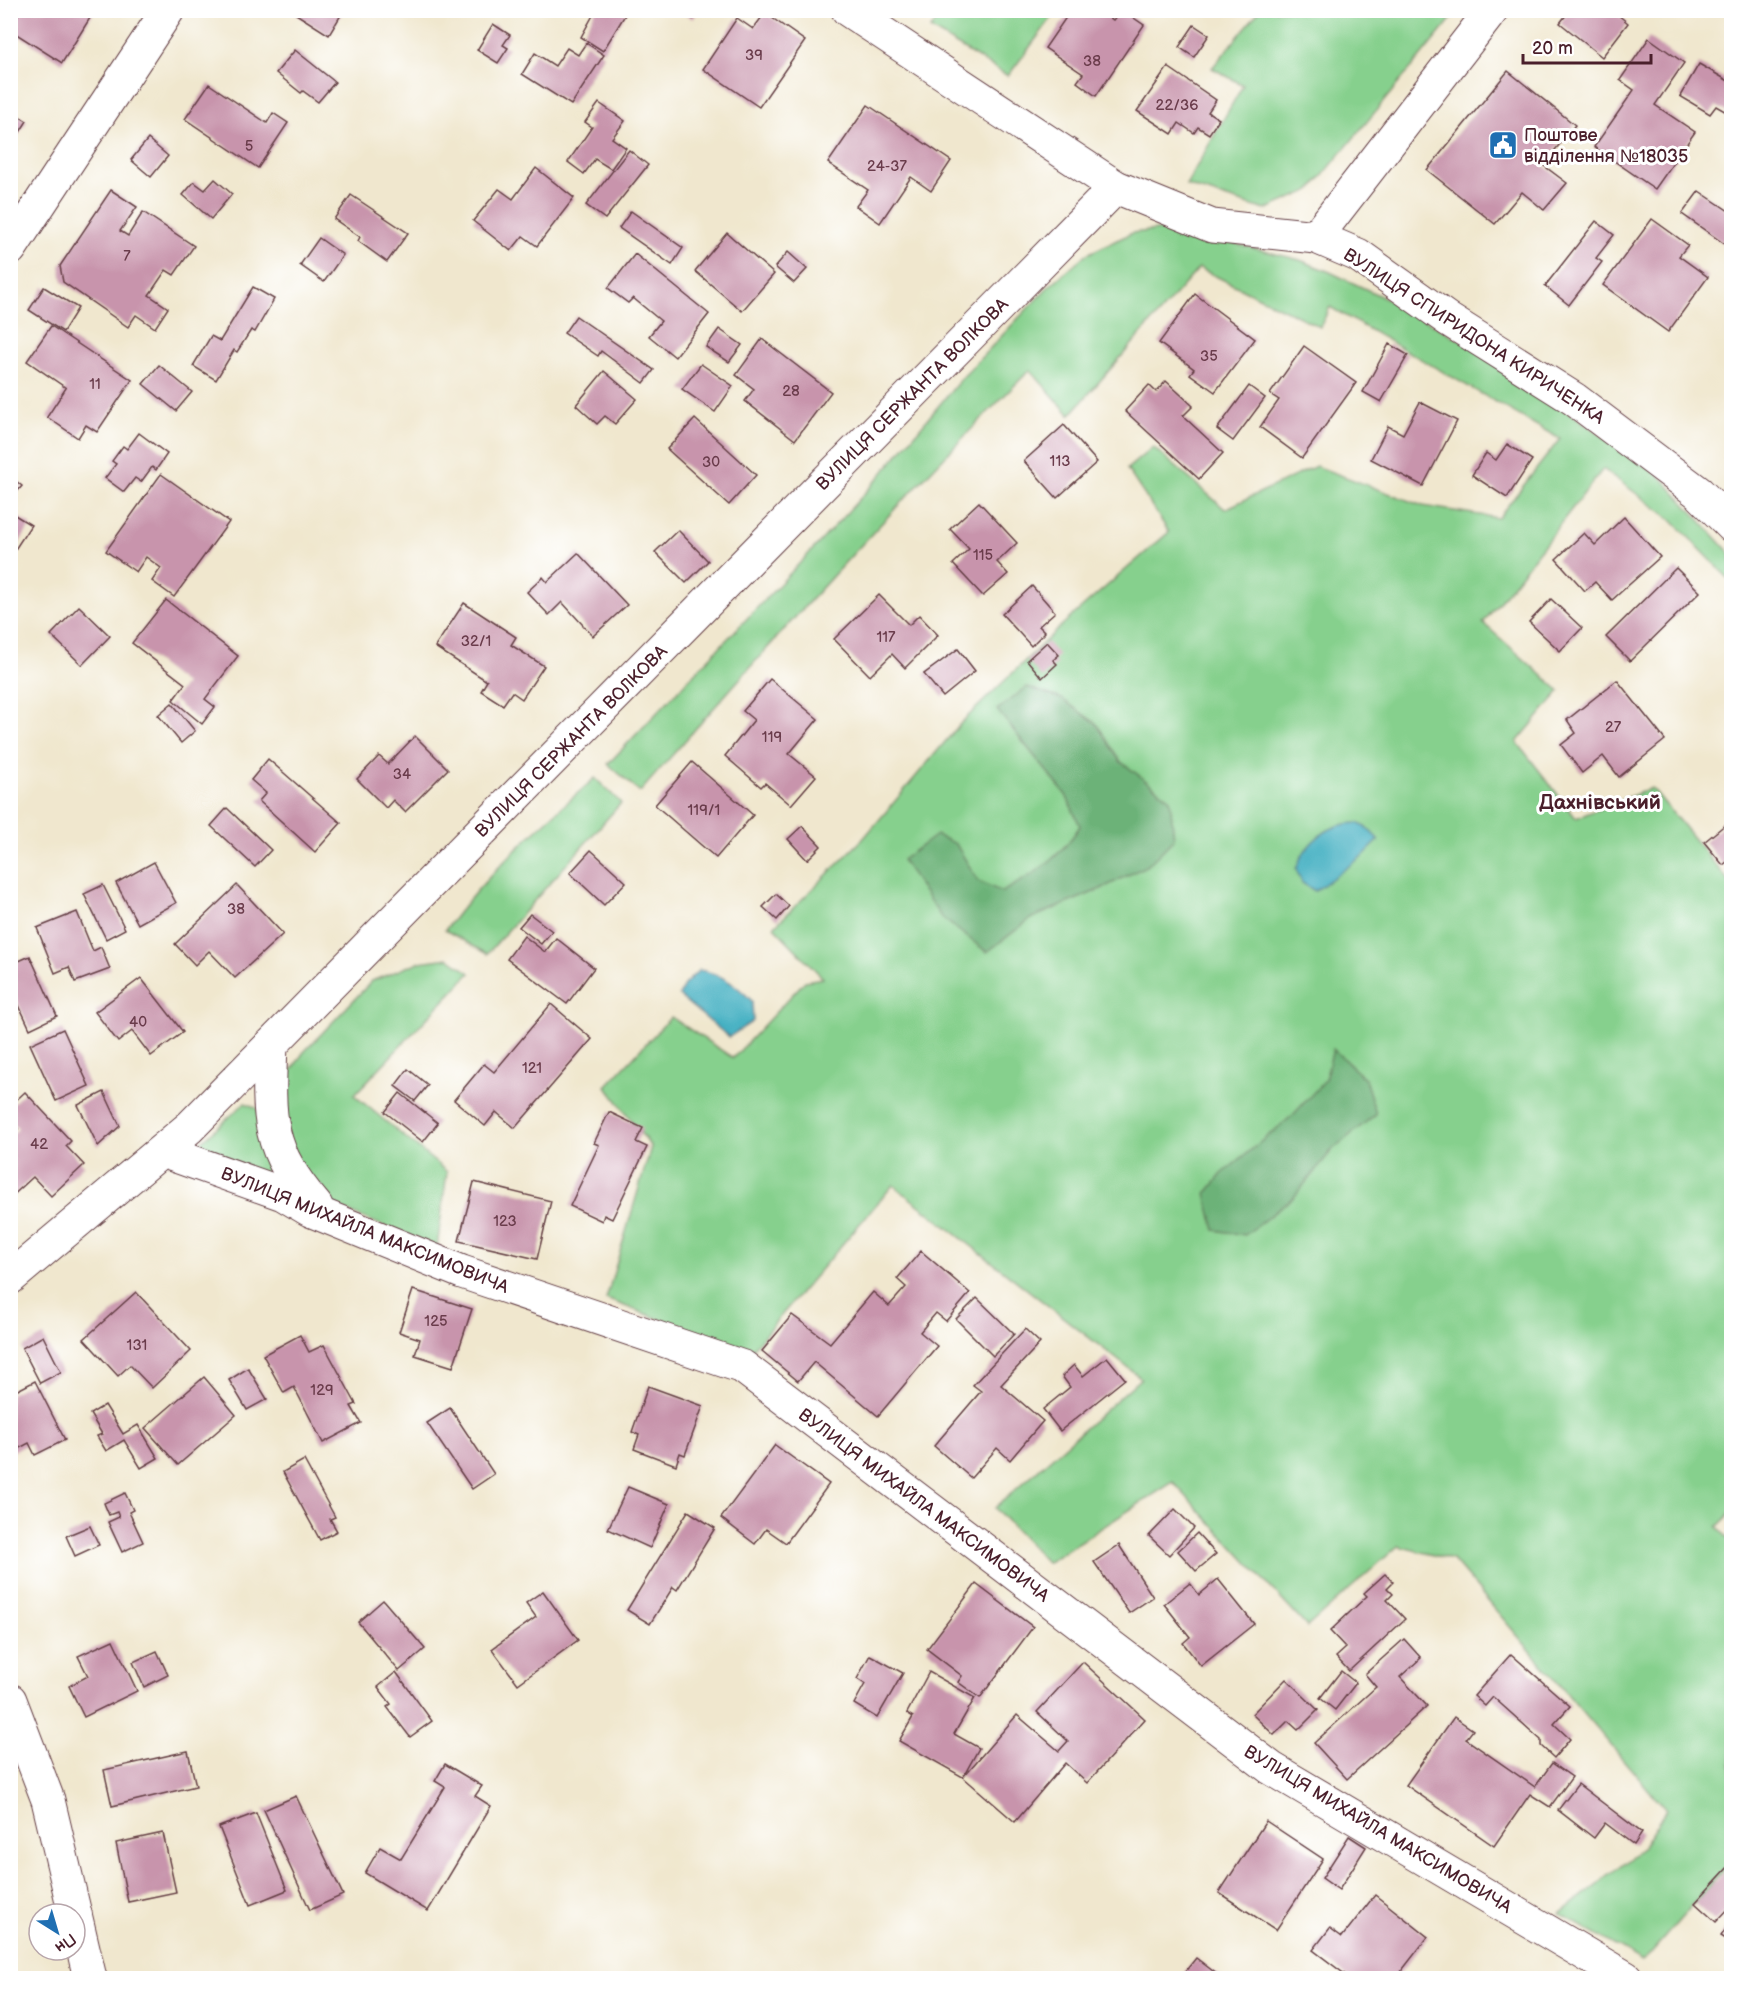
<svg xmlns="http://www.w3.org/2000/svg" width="1742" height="1989" font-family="'Balsamiq Sans',sans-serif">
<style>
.green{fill:#86d08d;stroke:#68785c;stroke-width:1.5}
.forest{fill:#6cb278;stroke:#5b6852;stroke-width:1.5}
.water{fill:#44b0c2;stroke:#476876;stroke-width:1.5}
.building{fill:#c894ac}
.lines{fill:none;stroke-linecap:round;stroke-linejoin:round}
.street-casing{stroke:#633d43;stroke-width:35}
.street{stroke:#fff;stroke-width:33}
.labels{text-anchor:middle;stroke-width:6;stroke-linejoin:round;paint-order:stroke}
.number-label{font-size:15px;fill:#6a3c4b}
.poi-label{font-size:18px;fill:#4a1f2b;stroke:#fff;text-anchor:start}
.street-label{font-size:18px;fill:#4a1f2b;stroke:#fff}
.quarter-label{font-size:21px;font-weight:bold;fill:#4a1f2b;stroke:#fff}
</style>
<rect width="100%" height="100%" fill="#fff"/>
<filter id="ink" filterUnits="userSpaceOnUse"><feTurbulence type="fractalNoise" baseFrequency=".0167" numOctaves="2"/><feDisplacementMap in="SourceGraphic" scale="12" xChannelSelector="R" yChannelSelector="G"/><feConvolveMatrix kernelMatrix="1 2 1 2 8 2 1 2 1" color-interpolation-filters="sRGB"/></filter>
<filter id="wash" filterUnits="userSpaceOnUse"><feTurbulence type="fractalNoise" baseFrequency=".008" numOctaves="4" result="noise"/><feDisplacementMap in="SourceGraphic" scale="24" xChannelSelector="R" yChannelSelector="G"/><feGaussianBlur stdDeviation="1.35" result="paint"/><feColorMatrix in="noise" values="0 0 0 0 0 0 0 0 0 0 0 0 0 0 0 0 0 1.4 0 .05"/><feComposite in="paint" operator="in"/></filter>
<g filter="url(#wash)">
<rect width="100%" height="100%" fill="#f0e7ce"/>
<g class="green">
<path d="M1260 10 1458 11 1311 190 1265 210 1186 185 1243 85 1212 68Z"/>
<path d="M945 11V10L1057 11 1008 76 930 29Z"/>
<path d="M1174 228 1300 260 1330 272 1391 301 1482 352 1659 475 1731 554V581L1671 519 1603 469 1483 623 1560 691 1517 742 1576 818 1652 788 1731 884 1732 1512 1717 1527 1732 1542 1731 1861 1643 1962 1560 1914 1642 1848 1666 1810 1453 1560 1398 1546 1307 1627 1173 1482 1047 1563 995 1508 1141 1378 893 1185 749 1353 606 1299 651 1147 606 1086 671 1017 733 1058 805 981 823 978 774 927 863 839 961 723 1062 625 1169 532 1127 469 1153 447 1225 509 1316 466 1423 506 1498 518 1560 439 1330 307 1320 327 1199 268 1070 415 1030 370C894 505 766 648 640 792L608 764 818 544 875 482 961 379 1046 289 1085 255 1132 233Z"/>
<path d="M595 778 621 803 487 954 445 930C488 872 541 825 595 778Z"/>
<path d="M449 958 470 973 354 1095 447 1172 437 1248 329 1204 293 1156 285 1125 284 1082 303 1053 372 981 419 962Z"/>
<path d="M245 1103 257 1108 283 1186 212 1157 201 1142Z"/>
</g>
<g class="forest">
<path d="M1027 687 1062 699 1097 724 1120 761 1170 799 1174 839 1148 865 1101 889 1032 918 987 952 941 917 902 860 936 835 956 844 978 881 1002 892C1035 874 1060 858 1080 826L1066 795 997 710Z"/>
<path d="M1333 1049 1365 1079 1376 1114 1333 1149 1294 1197 1245 1235 1215 1230 1206 1194 1222 1174 1293 1115 1325 1080Z"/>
</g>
<g class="water">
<path d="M1357 823 1366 827 1379 840 1364 855 1315 891 1302 883 1296 869C1305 842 1329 823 1357 823Z"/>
<path d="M699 970C720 973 738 986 752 1001L753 1021 729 1037 679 996 684 985Z"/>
</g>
<g id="blocks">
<g class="building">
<path d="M20 10H95L62 63 10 30Z"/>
<path d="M299 10H344L329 35 296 14Z"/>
<path d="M596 10H628L603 51 581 37Z"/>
<path d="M680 10H698L693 19Z"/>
<path d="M1071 10H1099L1113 20 1122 10 1144 25 1096 96 1077 82 1083 74 1045 48Z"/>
<path d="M1570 10H1612L1628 23 1602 57 1560 23Z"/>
<path d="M765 13 805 41 759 107 703 69 737 18 753 29Z"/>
<path d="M493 24 510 35 503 45 508 48 498 63 477 50Z"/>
<path d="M1194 25 1209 35 1194 57 1179 47Z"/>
<path d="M1649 38 1684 63 1655 105 1695 132 1655 189 1594 147 1634 90 1620 80Z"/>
<path d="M586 43 604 55 571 105 522 74 535 53 555 66 567 48 578 55Z"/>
<path d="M295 50 335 82 318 102 303 91 301 93 276 73Z"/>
<path d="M1699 64 1732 83V106L1728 113 1716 106 1710 114 1680 96Z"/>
<path d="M1168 67 1216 100 1208 112 1219 119 1209 134 1198 127 1194 133 1179 123 1172 134 1137 111Z"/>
<path d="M1508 71 1575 125 1543 165 1567 183 1544 210 1522 192 1495 224 1427 170Z"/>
<path d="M209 84 267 123 273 113 288 123 258 168 185 119Z"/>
<path d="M599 103 625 121 612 138 626 148 611 169 595 159 584 174 568 162 592 127 585 122Z"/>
<path d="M868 105 951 161 931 191 911 177 880 223 856 206 868 190 828 163Z"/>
<path d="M10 111 27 121 10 148Z"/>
<path d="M148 139 168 156 151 177 131 160Z"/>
<path d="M629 150 648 165 605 219 586 205Z"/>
<path d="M536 168 574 198 537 246 523 236 511 251 473 221 499 189 513 199Z"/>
<path d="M215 179 232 194 211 219 183 195 194 182 205 190Z"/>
<path d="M111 190 137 207 120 231 128 236 143 212 194 246 174 275 166 270 149 295 168 308 155 328 136 315 128 327 63 282 60 266Z"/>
<path d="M1699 191 1729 211 1732 207V237L1726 245 1682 214Z"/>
<path d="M351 195 408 233 387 262 358 241 360 237 334 219Z"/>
<path d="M631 211 683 248 672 265 619 228Z"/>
<path d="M1652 219 1688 245 1679 256 1708 277 1668 332 1603 285Z"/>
<path d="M1596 221 1614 235 1596 258 1602 262 1569 305 1545 286Z"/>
<path d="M727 233 774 274 742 311 695 271Z"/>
<path d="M319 238 343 255 324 282 300 265Z"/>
<path d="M788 252 807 269 794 283 775 267Z"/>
<path d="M635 254 709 314 675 357 649 336 661 321 633 298 628 303 608 288Z"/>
<path d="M44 287 78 308 63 332 29 310Z"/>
<path d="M253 287 274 299 255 332 251 330 237 352 234 350 216 380 193 366 211 336 220 341Z"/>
<path d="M1195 294 1255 339 1215 392 1190 374 1194 369 1159 343Z"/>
<path d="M576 316 654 370 644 383 601 351 598 356 564 333Z"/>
<path d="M51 326 132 380 97 432 86 425 78 438 47 417 66 388 27 361Z"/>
<path d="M719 329 742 345 729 362 706 347Z"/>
<path d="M762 339 831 392 795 440 745 401 754 389 736 375Z"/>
<path d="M1389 344 1408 355 1381 402 1363 392Z"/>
<path d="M1304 346 1356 383 1302 458 1260 427 1279 400 1270 394Z"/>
<path d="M701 364 733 386 715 412 682 389Z"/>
<path d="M159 365 192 392 176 411 143 384Z"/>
<path d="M604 371 637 399 615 424 605 416 597 424 576 405Z"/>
<path d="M1166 381 1193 406 1183 416 1223 453 1199 479 1125 411 1149 385 1156 392Z"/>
<path d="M1249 386 1265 398 1233 441 1217 429Z"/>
<path d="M1420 402 1457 421 1423 486 1371 459 1388 426 1403 434Z"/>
<path d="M695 419 756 475 729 505 667 449Z"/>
<path d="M1064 425 1097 462 1057 498 1024 461Z"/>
<path d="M139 433 167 454 156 470 152 467 141 482 135 478 124 492 105 478 116 464 112 461 123 446 127 449Z"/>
<path d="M1507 444 1532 460 1507 498 1472 475 1486 453 1496 460Z"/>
<path d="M161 474 229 522 174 597 152 581 161 568 146 557 136 572 106 551Z"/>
<path d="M10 476 22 486 10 500Z"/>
<path d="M979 502 1017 543 997 562 1008 574 983 596 953 564 969 549 950 529Z"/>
<path d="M10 512 31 525 10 557Z"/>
<path d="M1624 517 1660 557 1612 600 1595 582 1585 591 1556 559 1584 533 1595 545Z"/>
<path d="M678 530 708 561 686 583 655 552Z"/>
<path d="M578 553 627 605 593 636 562 602 549 615 527 592 543 577 547 582Z"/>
<path d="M1676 568 1700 592 1630 661 1606 637Z"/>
<path d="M1032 586 1055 612 1039 626 1045 632 1031 646 1002 614Z"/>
<path d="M879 595 909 625 919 615 938 635 905 668 892 654 870 676 834 639Z"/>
<path d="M1551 599 1582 628 1560 651 1529 622Z"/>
<path d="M166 600 238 656 205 699 215 707 202 724 173 700 185 684 132 643Z"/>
<path d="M464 603 516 637 511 645 544 666 522 699 512 692 503 705 481 691 487 681 435 647Z"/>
<path d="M79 606 110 636 82 665 51 635Z"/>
<path d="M1047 642 1059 655 1053 660 1057 664 1042 678 1027 660Z"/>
<path d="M958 649 975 671 943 697 924 674Z"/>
<path d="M770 679 818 719 789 754 816 776 791 805 765 783 761 787 725 756 754 720 743 711Z"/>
<path d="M1617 680 1665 740 1619 777 1603 756 1582 773 1561 745 1576 733 1567 720Z"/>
<path d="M172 703 195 731 181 743 158 715Z"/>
<path d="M415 736 448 769 405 812 393 800 386 808 357 779 379 756 388 764Z"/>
<path d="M268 759 341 823 315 852 259 801 266 793 251 780Z"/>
<path d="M692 762 753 815 716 858 655 805Z"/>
<path d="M227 808 271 850 255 867 211 826Z"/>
<path d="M1732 819V858L1723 865 1704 842Z"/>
<path d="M802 826 821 846 807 860 788 839Z"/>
<path d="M591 850 626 882 604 905 570 873Z"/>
<path d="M154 862 176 903 138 924 116 883Z"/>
<path d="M103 885 125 929 106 939 84 894Z"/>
<path d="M237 885 283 934 235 978 209 951 195 965 175 944Z"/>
<path d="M776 894 789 906 777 920 763 907Z"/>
<path d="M77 912 93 951 101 947 110 969 75 982 69 967 55 973 37 928Z"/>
<path d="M530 914 552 931 541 944 519 927Z"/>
<path d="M524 936 545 952 556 938 594 968 567 1004 507 959Z"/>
<path d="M30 956 57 1016 30 1029 10 986V965Z"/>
<path d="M141 978 183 1032 151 1056 132 1031 118 1042 95 1012Z"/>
<path d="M551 1004 592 1039 515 1128 496 1112 485 1126 454 1100 484 1064 494 1072Z"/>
<path d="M63 1029 89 1086 56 1101 30 1044Z"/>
<path d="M408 1069 428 1085 415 1101 395 1086Z"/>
<path d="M25 1092 71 1141 66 1146 84 1165 51 1196 33 1177 10 1198V1136L18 1129 10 1120V1106Z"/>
<path d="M104 1092 120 1126 98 1146 78 1105Z"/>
<path d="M400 1093 438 1123 423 1142 385 1112Z"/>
<path d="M609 1112 643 1128 636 1142 647 1147 612 1219 604 1215 602 1221 570 1206 599 1145 594 1143Z"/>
<path d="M474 1182 551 1201 537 1259 459 1241Z"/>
<path d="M921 1251 970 1293 946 1321 936 1313 920 1332 937 1346 878 1416 814 1362 798 1381 762 1351 792 1315 830 1343 873 1292 889 1306 906 1287 897 1279Z"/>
<path d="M413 1290 472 1309 453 1367 415 1355 420 1339 399 1332Z"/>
<path d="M136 1292 191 1351 152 1388 130 1365 118 1376 84 1339Z"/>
<path d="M977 1298 1014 1334 993 1356 956 1319Z"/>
<path d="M1025 1329 1040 1343 1001 1385 1043 1421 1010 1460 997 1448 971 1478 934 1446 981 1391 973 1385Z"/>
<path d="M300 1335 309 1352 324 1345 356 1404 351 1406 361 1423 323 1443 294 1387 284 1393 263 1355Z"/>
<path d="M43 1336 61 1372 40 1383 22 1348Z"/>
<path d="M1107 1357 1125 1379 1060 1431 1043 1409 1070 1387 1062 1376 1074 1365 1083 1376Z"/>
<path d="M248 1368 267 1399 247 1410 229 1380Z"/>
<path d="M204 1377 236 1415 178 1465 145 1428Z"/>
<path d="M35 1381 65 1440 35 1455 29 1443 10 1453V1394Z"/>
<path d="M648 1386 703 1406 685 1455 680 1453 676 1465 634 1449 639 1435 632 1432Z"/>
<path d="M105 1405 123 1434 138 1425 158 1458 141 1468 124 1440 106 1451 97 1436 102 1434 90 1414Z"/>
<path d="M450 1408 494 1474 472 1489 427 1423Z"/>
<path d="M775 1445 829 1484 786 1543 766 1529 755 1544 721 1518Z"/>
<path d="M304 1460 335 1517 330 1519 337 1531 320 1540 283 1472Z"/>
<path d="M628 1487 669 1504 650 1548 608 1529Z"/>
<path d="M125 1493 133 1510 129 1512 143 1542 122 1552 108 1522 119 1517 117 1512 109 1515 104 1503Z"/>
<path d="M1175 1509 1194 1528 1169 1555 1149 1536Z"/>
<path d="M688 1511 715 1528 677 1590 673 1587 650 1624 627 1610Z"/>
<path d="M90 1526 99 1545 75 1556 66 1536Z"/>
<path d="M1197 1533 1216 1554 1196 1571 1178 1551Z"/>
<path d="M1119 1545 1153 1597 1129 1613 1094 1562Z"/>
<path d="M1385 1574 1393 1582 1387 1588 1393 1594 1387 1600 1405 1619 1349 1671 1336 1657 1346 1648 1330 1631 1367 1596 1364 1593Z"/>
<path d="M1218 1579 1254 1624 1201 1666 1183 1643 1190 1637 1164 1604 1190 1583 1199 1595Z"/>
<path d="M976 1584 1033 1627 980 1698 958 1682 962 1676 927 1649Z"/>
<path d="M543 1591 578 1640 518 1684 492 1649 536 1617 526 1603Z"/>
<path d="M383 1600 425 1649 399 1671 358 1622Z"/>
<path d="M1404 1639 1421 1658 1400 1677 1427 1706 1347 1779 1314 1743 1376 1687 1365 1674Z"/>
<path d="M113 1640 137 1691 84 1717 69 1686 88 1676 78 1656Z"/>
<path d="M157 1651 168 1675 144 1687 133 1662Z"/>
<path d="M1511 1654 1570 1706 1554 1724 1570 1739 1554 1758 1541 1746V1740L1493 1697 1485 1706 1474 1696Z"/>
<path d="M870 1655 903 1673 877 1718 854 1704 865 1684 857 1679Z"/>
<path d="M1083 1662 1145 1719 1087 1783 1065 1763 1015 1822 963 1777 899 1741 913 1717 907 1713 929 1672 975 1698 954 1734 979 1748 963 1777 1017 1715 1059 1751 1068 1741 1037 1712Z"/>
<path d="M1341 1671 1356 1683 1335 1710 1320 1698Z"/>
<path d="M396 1672 432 1721 410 1737 387 1707 391 1704 378 1687Z"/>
<path d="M1286 1679 1318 1710 1298 1730 1288 1721 1274 1735 1252 1714Z"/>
<path d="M1454 1717 1473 1730 1466 1739 1535 1787 1552 1763 1572 1777 1550 1807 1530 1794 1494 1846 1406 1785Z"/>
<path d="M188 1751 196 1786 112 1806 104 1770Z"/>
<path d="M445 1764 482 1786 475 1796 491 1806 428 1911 365 1873 380 1847 401 1859 445 1787 435 1781Z"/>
<path d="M1578 1784 1642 1833 1634 1845 1605 1823 1594 1838 1558 1810Z"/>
<path d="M296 1796 343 1895 310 1910 264 1810Z"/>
<path d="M256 1813 287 1890 250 1905 219 1827Z"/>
<path d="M1266 1821 1323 1859 1276 1930 1219 1893Z"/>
<path d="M163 1833 176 1892 128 1902 116 1843Z"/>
<path d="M1349 1836 1366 1847 1339 1890 1322 1878Z"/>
<path d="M1732 1863V1905L1716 1922 1695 1903Z"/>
<path d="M1375 1895 1428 1937 1396 1978H1350L1313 1950 1330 1928 1342 1937Z"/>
<path d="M1732 1920V1943L1721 1936Z"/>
<path d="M1196 1958 1222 1978H1180Z"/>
</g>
</g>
</g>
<g filter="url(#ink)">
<use href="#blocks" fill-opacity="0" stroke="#633d43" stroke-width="1.5"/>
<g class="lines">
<g class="street-casing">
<g id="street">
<path d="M848 10 1116 187 1212 226 1316 237 1358 255 1449 320 1574 399 1699 493 1732 526"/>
<path d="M1316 237 1492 10"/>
<path d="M10 249 168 10"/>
<path d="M271 1045C268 1118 266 1148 316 1206"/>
<path d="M162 1151 283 1194 310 1210 462 1272 743 1367 1271 1768 1626 1978"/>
<path d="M10 1278 190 1127 1116 187"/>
<path d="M10 1700 48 1800 75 1914"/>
<path d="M75 1914 90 1978"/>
</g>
</g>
<use href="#street" class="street"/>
</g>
</g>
<defs>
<g id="civic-square" transform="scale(1.5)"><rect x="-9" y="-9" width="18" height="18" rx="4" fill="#1f6fb2" stroke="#fff"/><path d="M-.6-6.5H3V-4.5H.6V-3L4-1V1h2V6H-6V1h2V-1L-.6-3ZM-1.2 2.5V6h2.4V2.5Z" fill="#fff"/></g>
</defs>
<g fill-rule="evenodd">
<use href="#civic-square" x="1503" y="145"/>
</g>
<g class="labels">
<g class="number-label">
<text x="754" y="60">39</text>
<text x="1092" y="66">38</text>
<text x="1177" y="110">22/36</text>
<text x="249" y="151">5</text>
<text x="887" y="171">24-37</text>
<text x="127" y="261">7</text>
<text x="1209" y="361">35</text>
<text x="95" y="389">11</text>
<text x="791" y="396">28</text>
<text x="1060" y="466">113</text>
<text x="711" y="467">30</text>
<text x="983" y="560">115</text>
<text x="886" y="642">117</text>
<text x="476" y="646">32/1</text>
<text x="1613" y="732">27</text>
<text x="772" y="742">119</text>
<text x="402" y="779">34</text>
<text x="704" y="815">119/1</text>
<text x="236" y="914">38</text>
<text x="138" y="1027">40</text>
<text x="532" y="1073">121</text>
<text x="39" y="1149">42</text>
<text x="505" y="1226">123</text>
<text x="436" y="1326">125</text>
<text x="137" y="1350">131</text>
<text x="322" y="1395">129</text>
</g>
<g class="poi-label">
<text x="1524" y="141">Поштове<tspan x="1524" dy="21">відділення №18035</tspan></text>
</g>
<g class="street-label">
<text transform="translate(1474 336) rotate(33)" y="6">ВУЛИЦЯ СПИРИДОНА КИРИЧЕНКА</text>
<text transform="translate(912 394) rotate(-45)" y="6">ВУЛИЦЯ СЕРЖАНТА ВОЛКОВА</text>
<text transform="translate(571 741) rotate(-45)" y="6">ВУЛИЦЯ СЕРЖАНТА ВОЛКОВА</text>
<text transform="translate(365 1230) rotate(22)" y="6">ВУЛИЦЯ МИХАЙЛА МАКСИМОВИЧА</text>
<text transform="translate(924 1505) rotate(37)" y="6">ВУЛИЦЯ МИХАЙЛА МАКСИМОВИЧА</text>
<text transform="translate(1378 1829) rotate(31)" y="6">ВУЛИЦЯ МИХАЙЛА МАКСИМОВИЧА</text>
</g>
<g class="quarter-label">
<text x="1600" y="809">Дахнівський</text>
</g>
</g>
<rect width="1742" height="1989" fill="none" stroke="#fff" stroke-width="36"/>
<g transform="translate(57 1932) rotate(143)"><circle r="28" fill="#ffffff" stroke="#b7a5aa" stroke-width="1.5"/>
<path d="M0-4.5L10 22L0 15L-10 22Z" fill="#1f6fb2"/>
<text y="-9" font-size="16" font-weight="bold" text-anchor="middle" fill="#4a1f2b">Пн</text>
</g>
<path d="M1523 54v9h128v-9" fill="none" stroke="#4a1f2b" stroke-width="3"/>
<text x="1532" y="54" font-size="18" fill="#4a1f2b" stroke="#ffffff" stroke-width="4.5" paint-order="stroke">20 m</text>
</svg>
